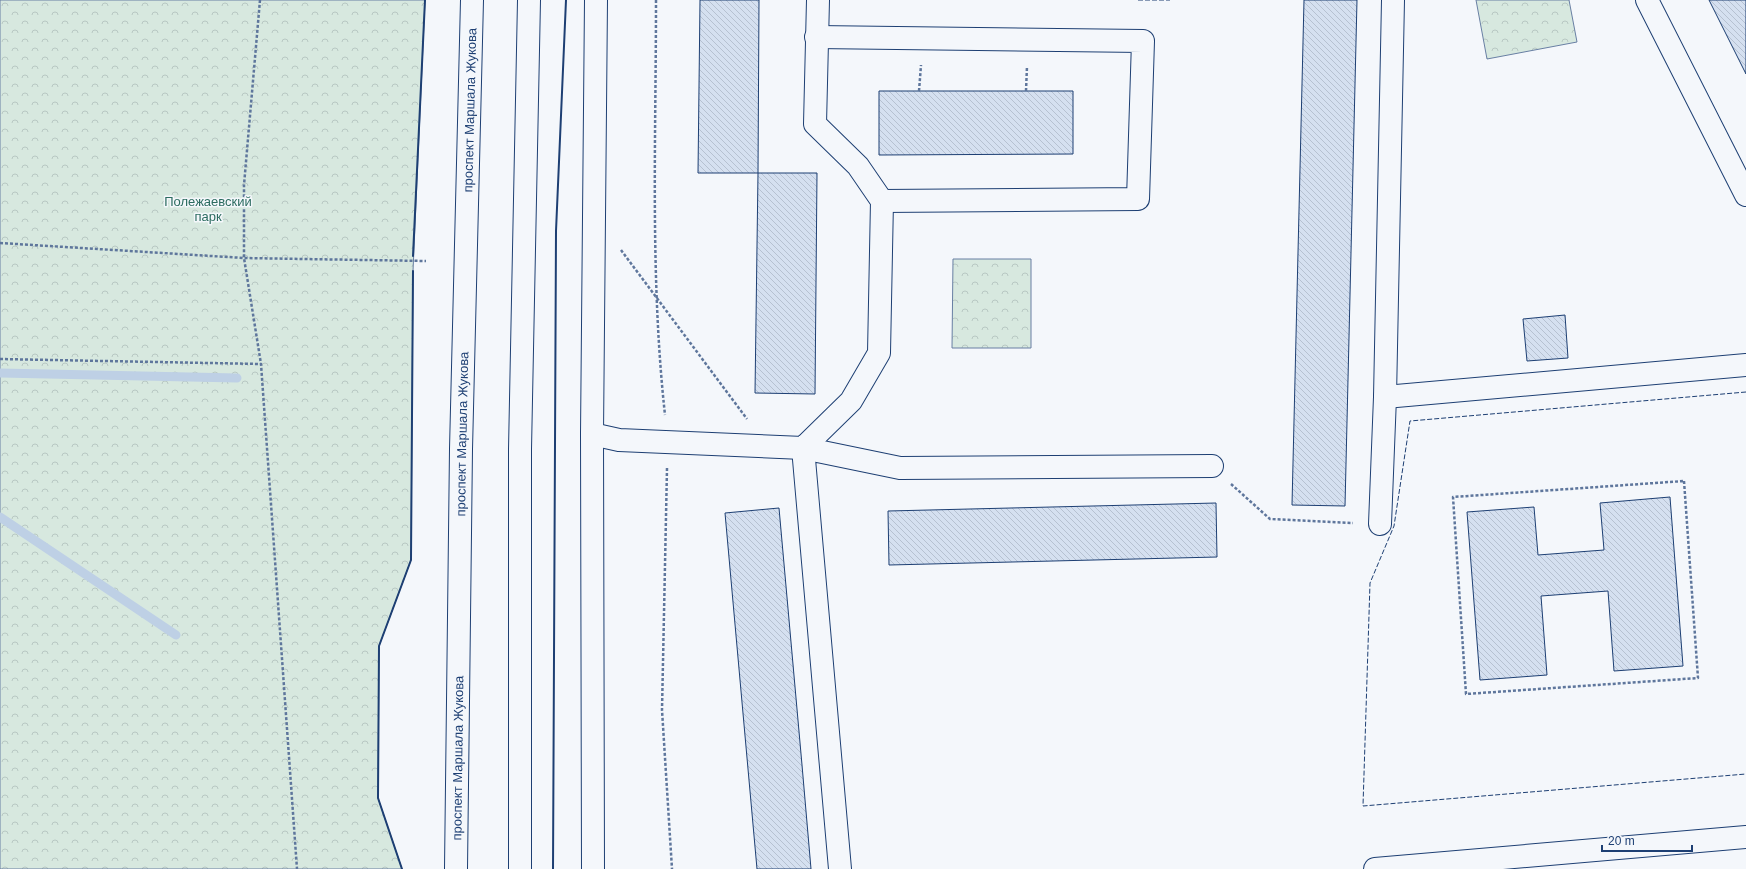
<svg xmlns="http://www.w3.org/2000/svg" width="1746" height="869" font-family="Arial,sans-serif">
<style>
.forest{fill:url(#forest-crowns);stroke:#687fa3}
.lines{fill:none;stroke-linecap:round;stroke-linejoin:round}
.stream{stroke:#bed0e5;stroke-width:9}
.building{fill:url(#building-back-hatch);stroke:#1d3f73}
.minor-casing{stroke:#1d3f73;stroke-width:24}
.major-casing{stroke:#1d3f73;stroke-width:24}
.path{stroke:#5e769c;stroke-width:2.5;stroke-dasharray:3 2;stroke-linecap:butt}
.minor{stroke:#f4f7fb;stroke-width:22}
.major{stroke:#f4f7fb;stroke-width:22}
.fence{stroke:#1d3f73;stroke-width:1;stroke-dasharray:5 2;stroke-linecap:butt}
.wall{stroke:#1d3f73;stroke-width:2}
.labels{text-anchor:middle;stroke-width:3;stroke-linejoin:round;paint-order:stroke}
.street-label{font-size:13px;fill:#1d3f73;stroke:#f4f7fb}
.park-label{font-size:13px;fill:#2c6c60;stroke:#f4f7fb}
</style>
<defs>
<pattern id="forest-crowns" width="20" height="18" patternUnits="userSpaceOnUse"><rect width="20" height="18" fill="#d7e8df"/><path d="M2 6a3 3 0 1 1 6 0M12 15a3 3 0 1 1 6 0" fill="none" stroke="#b8c8c3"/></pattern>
<pattern id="building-back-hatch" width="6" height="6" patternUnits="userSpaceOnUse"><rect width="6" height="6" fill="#d5e0f0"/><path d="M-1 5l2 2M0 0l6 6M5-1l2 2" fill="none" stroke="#b6c1d1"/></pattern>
</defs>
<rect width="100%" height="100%" fill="#f4f7fb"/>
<g class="forest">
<path d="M0 0H425L413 271 411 560 379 646 378 798 402 869H0Z"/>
<path d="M1476 0H1569L1577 42 1487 59Z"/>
<path d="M953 259H1031V348H952Z"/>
</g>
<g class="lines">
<g class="stream">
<path d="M0 373 237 378"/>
<path d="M0 517 176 635"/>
</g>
</g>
<g class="building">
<path d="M700 0H759L758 173H698Z"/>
<path d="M1304 0H1357L1345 506 1292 505Z"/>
<path d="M1709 0H1746V74Z"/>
<path d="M879 91H1073V154L879 155Z"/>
<path d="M758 173H817L815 394 755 393Z"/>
<path d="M1565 315 1568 358 1527 361 1523 319Z"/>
<path d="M1670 497 1683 666 1614 671 1608 591 1541 596 1547 675 1480 680 1467 512 1534 507 1538 555 1604 550 1600 503Z"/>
<path d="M1216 503 1217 557 889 565 888 511Z"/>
<path d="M779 508 802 765 811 869H757L725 513Z"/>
</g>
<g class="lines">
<g class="minor-casing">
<g id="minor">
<path d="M1647 0 1746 195"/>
<path d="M816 37 1143 41 1138 199 882 201"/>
<path d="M1385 397 1746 365"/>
<path d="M592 434 619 440 803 448 851 401 879 353 882 201 858 166 815 124 818 0"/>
<path d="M1380 524 1385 397 1393 0"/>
<path d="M593 869 592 434 596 0"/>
<path d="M840 869 803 448 900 468 1212 466"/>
<path d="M1375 869 1746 837"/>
</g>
</g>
<g class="major-casing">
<g id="major">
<path id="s1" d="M456 869 461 449 472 0"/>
<path d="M520 869V449L529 0"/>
</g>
</g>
<g class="path">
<path d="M260 0 244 185V258L261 364 297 869"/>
<path d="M656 0C656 138 650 278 665 415"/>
<path d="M919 91 921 65"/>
<path d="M1026 91 1027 66"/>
<path d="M0 243 244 258 426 261"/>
<path d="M621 250 747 419"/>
<path d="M0 359 261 364"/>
<path d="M667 468 662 710 672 869"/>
<path d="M1684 481 1698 678 1466 694 1453 497Z"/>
<path d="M1231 484 1270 519 1353 523"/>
</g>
<use href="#minor" class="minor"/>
<use href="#major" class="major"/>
<g class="fence">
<path d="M1138 0H1170"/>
<path d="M1746 392 1410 421 1394 526 1370 583 1363 806 1746 774"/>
</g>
<g class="wall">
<path d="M413 256 425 0"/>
<path d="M402 869 378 798 379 646 411 560 413 271"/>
<path d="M553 869 556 231 566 0"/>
</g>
</g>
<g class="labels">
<g class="street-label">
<text dy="5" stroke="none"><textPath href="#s1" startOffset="759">проспект Маршала Жукова</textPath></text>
<text dy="5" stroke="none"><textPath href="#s1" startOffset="435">проспект Маршала Жукова</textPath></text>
<text dy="5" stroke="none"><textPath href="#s1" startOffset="111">проспект Маршала Жукова</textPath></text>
</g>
<g class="park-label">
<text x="208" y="206">Полежаевский<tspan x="208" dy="15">парк</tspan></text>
</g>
</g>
<path d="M1602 845v6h90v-6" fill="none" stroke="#1d3f73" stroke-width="2"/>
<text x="1608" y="845" font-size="12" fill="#1d3f73" stroke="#f4f7fb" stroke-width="3" paint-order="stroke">20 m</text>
</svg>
